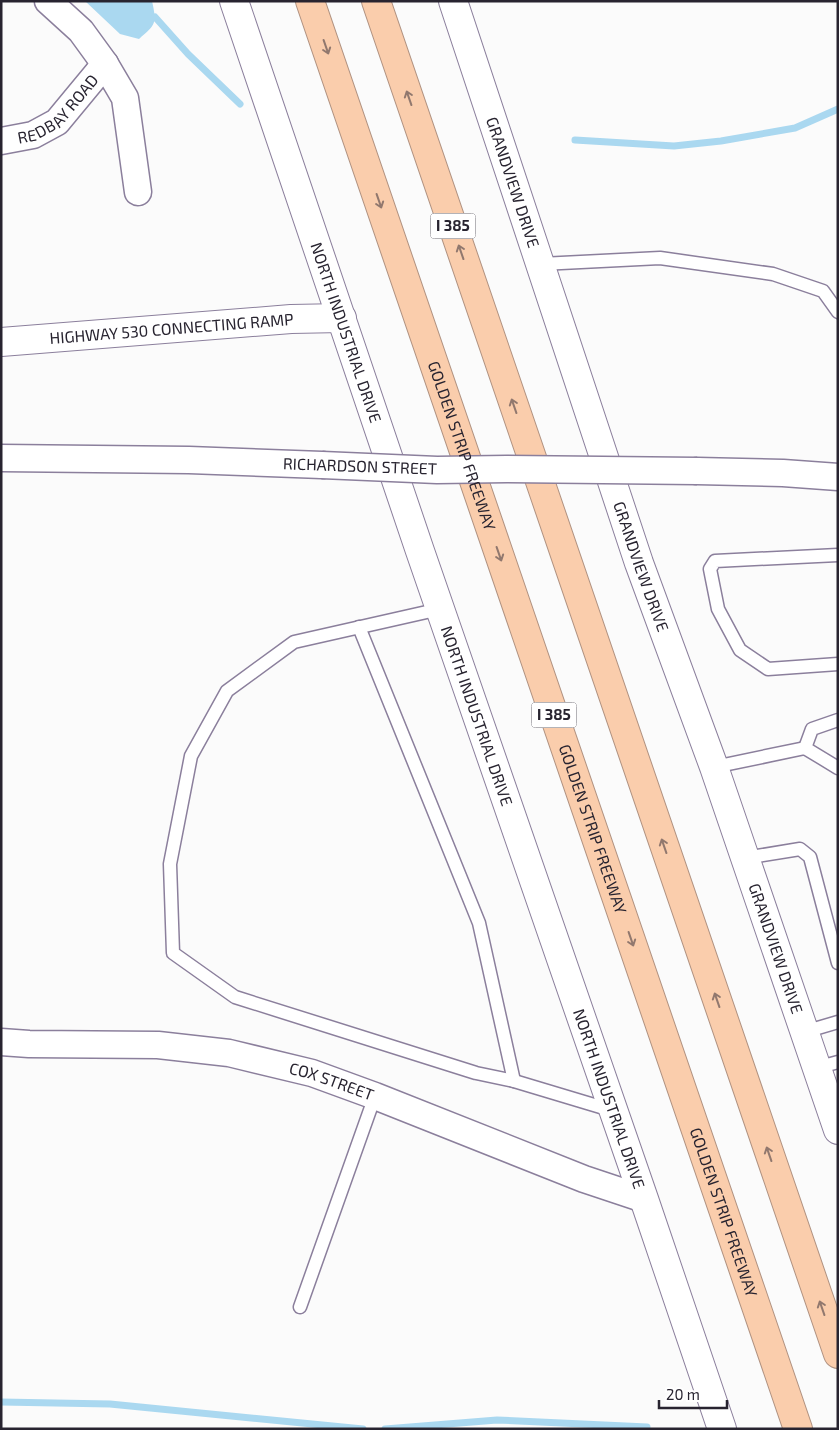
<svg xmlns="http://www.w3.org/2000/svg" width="839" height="1430" font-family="'Exo 2',sans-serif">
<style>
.water{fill:#aad8f0}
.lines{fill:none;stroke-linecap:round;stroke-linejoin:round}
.stream{stroke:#aad8f0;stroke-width:7}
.lane-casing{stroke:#8b7f9c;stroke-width:15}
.street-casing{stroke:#8b7f9c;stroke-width:29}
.secondary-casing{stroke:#8b7f9c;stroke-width:30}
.highway-casing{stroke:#b09281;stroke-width:30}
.lane{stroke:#fff;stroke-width:12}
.street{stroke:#fff;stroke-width:26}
.secondary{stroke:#fff;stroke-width:28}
.highway{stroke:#facdac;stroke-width:28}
.street-bridge-casing{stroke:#8b7f9c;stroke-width:29;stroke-linecap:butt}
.street-bridge{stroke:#fff;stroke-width:26}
.oneway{stroke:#91786e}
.labels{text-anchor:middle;stroke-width:4;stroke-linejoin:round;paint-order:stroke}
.shield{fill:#fff;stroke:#68666e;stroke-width:1}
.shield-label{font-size:15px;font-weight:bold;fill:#282430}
.street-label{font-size:16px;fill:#282430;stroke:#fff}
</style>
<rect width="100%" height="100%" fill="#fbfbfb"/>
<path class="water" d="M85 1H152C157 24 156 24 139 39L120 34Z"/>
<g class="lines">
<g class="stream">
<path d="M155 17 188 54 240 104"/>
<path d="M575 140 674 146 721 141 795 128 838 109"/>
<path d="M1 1402 110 1404 363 1429"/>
<path d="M385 1429 497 1420 647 1427"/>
</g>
<g class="lane-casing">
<g id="lane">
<path d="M541 264 660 258 773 274 823 291 838 312"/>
<path d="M838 555 715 561 710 569 718 609 740 650 768 669 838 664"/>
<path d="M440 609 294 642 227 691 191 756 170 864 173 953 235 997 476 1073 514 1081 614 1111"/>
<path d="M359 627 479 923 514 1081"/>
<path d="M805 748 812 729 838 720"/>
<path d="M714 767 805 748 838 768"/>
<path d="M745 858 800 849 810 857 838 963"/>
<path d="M804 1032 838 1022"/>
<path d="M816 1068 838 1062"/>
<path d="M300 1307 375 1096"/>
</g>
</g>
<g class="street-casing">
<g id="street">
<path d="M48 1 81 31 105 64 125 98 138 192"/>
<path id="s1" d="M1 141 33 135 57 122 105 64"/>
<path d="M1 458 189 460 322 465"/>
<path d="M697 471 783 473 838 477"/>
<path id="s2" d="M1 1042 29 1044 158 1045 229 1053 312 1073 375 1096 584 1179 644 1199"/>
</g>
</g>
<g class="secondary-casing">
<g id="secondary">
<path id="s3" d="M234 1 420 551 644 1199 722 1429"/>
<path id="s4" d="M453 1 639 563 714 767 838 1130"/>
<path id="s5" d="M1 342 291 319 342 318"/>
</g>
</g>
<g class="highway-casing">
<g id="highway">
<path id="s6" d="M310 1 798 1429"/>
<path d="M376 1 838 1354"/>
</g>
</g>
<use href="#lane" class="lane"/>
<use href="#street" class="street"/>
<use href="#secondary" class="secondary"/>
<use href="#highway" class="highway"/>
<g class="street-bridge-casing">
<path id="street-bridge" d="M322 465 437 470 507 469 697 471"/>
</g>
<use href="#street-bridge" class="street-bridge"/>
</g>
<defs><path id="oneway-shaft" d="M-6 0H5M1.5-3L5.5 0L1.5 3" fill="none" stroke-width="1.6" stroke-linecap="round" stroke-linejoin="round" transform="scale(1.25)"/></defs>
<g class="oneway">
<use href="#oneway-shaft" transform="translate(326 47) rotate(71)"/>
<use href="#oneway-shaft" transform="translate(409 98) rotate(-109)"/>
<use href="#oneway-shaft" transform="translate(379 201) rotate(71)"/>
<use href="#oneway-shaft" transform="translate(461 252) rotate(-109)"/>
<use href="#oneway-shaft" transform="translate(514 406) rotate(-109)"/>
<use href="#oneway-shaft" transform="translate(499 554) rotate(71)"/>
<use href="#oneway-shaft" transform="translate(664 846) rotate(-109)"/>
<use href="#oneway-shaft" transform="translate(631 939) rotate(71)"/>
<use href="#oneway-shaft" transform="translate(717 1000) rotate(-109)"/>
<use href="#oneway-shaft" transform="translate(769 1154) rotate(-109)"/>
<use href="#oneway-shaft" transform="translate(822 1308) rotate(-109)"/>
</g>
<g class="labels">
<g class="shield">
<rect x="430.5" y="213.5" width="45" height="25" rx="4"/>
<rect x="531.5" y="702.5" width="45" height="25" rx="4"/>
</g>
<g class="shield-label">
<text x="453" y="231">I 385</text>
<text x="554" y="720">I 385</text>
</g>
<g class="street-label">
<text dy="6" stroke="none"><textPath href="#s1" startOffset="68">REDBAY ROAD</textPath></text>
<text dy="6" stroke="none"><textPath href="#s4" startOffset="191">GRANDVIEW DRIVE</textPath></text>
<text dy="6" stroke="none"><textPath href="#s5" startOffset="171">HIGHWAY 530 CONNECTING RAMP</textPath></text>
<text dy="6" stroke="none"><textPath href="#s3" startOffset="350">NORTH INDUSTRIAL DRIVE</textPath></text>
<text dy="6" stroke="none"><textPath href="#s6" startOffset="470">GOLDEN STRIP FREEWAY</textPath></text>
<text transform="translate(360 466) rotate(2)" y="6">RICHARDSON STREET</text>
<text dy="6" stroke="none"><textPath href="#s4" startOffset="596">GRANDVIEW DRIVE</textPath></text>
<text dy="6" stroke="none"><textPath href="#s3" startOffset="755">NORTH INDUSTRIAL DRIVE</textPath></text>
<text dy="6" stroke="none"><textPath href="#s6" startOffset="875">GOLDEN STRIP FREEWAY</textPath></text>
<text dy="6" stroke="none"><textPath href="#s4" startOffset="1001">GRANDVIEW DRIVE</textPath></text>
<text dy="6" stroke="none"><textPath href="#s2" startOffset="335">COX STREET</textPath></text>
<text dy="6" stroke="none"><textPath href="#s3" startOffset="1160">NORTH INDUSTRIAL DRIVE</textPath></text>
<text dy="6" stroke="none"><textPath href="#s6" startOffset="1280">GOLDEN STRIP FREEWAY</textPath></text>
</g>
</g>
<rect width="839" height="1430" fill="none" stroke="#282430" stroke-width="5"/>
<path d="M659 1400v8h68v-8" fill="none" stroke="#282430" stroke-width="2.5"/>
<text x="666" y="1400" font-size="15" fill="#282430" stroke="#ffffff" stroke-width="4" paint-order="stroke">20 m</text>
</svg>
